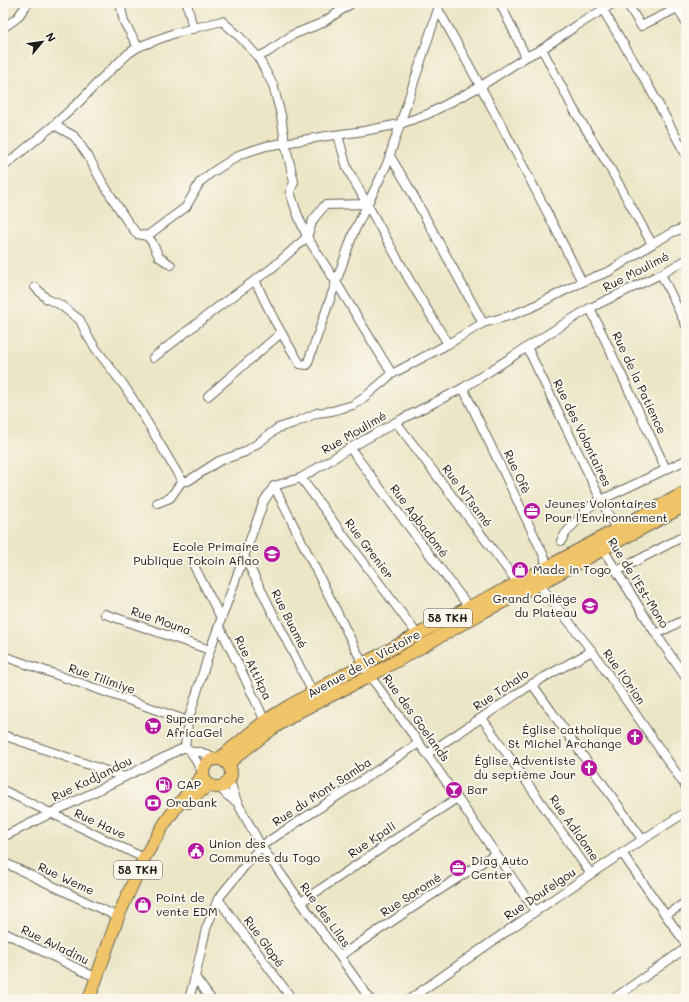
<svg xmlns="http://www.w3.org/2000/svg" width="689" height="1002" font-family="Mali,sans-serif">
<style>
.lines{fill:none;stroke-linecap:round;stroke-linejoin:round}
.minor-casing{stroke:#656358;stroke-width:10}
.highway-casing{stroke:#656358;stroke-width:14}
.minor{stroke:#fff;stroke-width:8}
.highway{stroke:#f0c469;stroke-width:12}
.labels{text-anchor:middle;stroke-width:4;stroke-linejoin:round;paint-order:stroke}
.shield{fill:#fbf7ec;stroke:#5f5e5a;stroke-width:1}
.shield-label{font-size:11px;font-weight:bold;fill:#1c1c1c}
.street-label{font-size:12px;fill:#1c1c1c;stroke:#fbf7ec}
.poi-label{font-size:12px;fill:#1c1c1c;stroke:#fbf7ec;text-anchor:start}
</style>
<rect width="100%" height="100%" fill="#fbf7ec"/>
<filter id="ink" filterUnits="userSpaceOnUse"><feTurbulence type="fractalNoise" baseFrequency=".025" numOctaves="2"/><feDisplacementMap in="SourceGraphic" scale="8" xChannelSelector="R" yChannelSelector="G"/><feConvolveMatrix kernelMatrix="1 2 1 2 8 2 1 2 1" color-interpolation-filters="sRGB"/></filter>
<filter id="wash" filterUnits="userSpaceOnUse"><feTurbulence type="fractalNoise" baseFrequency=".012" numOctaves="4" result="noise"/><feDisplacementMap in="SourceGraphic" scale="16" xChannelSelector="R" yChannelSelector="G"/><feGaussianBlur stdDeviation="0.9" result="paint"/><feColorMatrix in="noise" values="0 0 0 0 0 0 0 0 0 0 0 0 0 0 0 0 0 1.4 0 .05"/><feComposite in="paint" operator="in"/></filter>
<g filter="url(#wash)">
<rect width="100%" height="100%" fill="#ece6c7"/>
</g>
<g filter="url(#ink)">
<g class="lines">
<g class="minor-casing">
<g id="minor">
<path d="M120 3 124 22 138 47"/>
<path d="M187 3 193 29"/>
<path d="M500 3 526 57"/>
<path d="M627 3 641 26 686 4"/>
<path d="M675 3 686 23"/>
<path d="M438 9C488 99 537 190 582 282"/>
<path d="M603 10 648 85 686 155"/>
<path d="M3 28 17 18 28 3"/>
<path d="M542 49 574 110 610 168 652 244"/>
<path d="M258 57 273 85 281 115 285 143 294 182 290 192 297 213 307 237 336 282 392 374"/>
<path d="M54 125 74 136 88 156 102 182 127 221 137 234 147 236 152 242 159 257 171 265"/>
<path d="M338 135 347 168 410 281 448 344"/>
<path d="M390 156 407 184 483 323"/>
<path d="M3 167 54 125 81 100 103 77 129 53 138 47 175 33 222 21 240 37 258 57 268 52 292 35 322 23 352 3"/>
<path d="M147 236 186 207 200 182 211 173 241 154 266 146 327 136 364 131 400 124 428 114 481 86 526 57 542 49 576 26 614 3"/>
<path d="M661 274 686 325"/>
<path d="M255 280C268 310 283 337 300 364L307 365 353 234 387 164 440 3"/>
<path d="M35 287 47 299 59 304 80 320 87 335 96 349 125 387 141 412 182 481H188L219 461 245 452 258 443 278 428 294 423 317 413 332 411 353 405 361 400 392 374 448 344 483 323 509 316 530 308 582 282 610 271 652 244 673 232 686 227"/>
<path d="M590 308 666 469"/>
<path d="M527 347 601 500 618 533"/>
<path d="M153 358 218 307 272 268 307 237 313 220 325 205 367 204"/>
<path d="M463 388 545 558 546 568"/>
<path d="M208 396 281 333"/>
<path d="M396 422 518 583"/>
<path d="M350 448 469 607"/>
<path d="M301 478 417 634"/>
<path d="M274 486 363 664 370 676 427 754 535 911"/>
<path d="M157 503 170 498 182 481"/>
<path d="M561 541 565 534 589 507 601 500 686 460"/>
<path d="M601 546 656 634 686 678"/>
<path d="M244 556 313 693"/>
<path d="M193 564 221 618"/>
<path d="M617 571 686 535"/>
<path d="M539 584 592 651 686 787"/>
<path d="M105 614 210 650"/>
<path d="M219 626 241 670 265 721"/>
<path d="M656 634 686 619"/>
<path d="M9 658 188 721"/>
<path d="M532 684 642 839"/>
<path d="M482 718 591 874"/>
<path d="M3 735 124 777"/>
<path d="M185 747 188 721 210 650 264 501 274 486 301 478 350 448 396 422 463 388 559 327 590 308 661 274 686 260"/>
<path d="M185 747 191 752 203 773"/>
<path d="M191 752H201L216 759"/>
<path d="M427 754 532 684 592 651"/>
<path d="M229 781 232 787 237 802 261 846 370 999"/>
<path d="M220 787C224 794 230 798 237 802"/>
<path d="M3 790 144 858"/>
<path d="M3 837 185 747"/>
<path d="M622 853 686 944"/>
<path d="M3 862 118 917"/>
<path d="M218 899 292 999"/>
<path d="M301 902 457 798"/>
<path d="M666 915 686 902"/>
<path d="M3 932 97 978"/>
<path d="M340 956 421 902 495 854"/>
<path d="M195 977 211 999"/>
<path d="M189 999 195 977 206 929 218 899 261 846 419 743"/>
<path d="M410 999C501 935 592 871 686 812"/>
<path d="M613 999 686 948"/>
</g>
</g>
<g class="highway-casing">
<g id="highway">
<circle cx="217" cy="773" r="14"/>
<path d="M219 759 265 721 289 706 363 664 469 607 518 583 634 520 686 492"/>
<path d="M228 764 238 755 272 729 300 711 370 676 485 611 539 584 622 539 686 505"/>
<path d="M189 802 198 793 210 785"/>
<path d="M89 999 118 917 144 858 165 823 177 806 203 775"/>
</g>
</g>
<use href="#minor" class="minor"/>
<use href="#highway" class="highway"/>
</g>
</g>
<defs>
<g id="office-disc" transform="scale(0.9)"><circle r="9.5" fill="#b5179e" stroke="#fbf7ec"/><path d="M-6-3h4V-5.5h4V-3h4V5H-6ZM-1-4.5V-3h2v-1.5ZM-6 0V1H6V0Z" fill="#fff"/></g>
<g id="school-disc" transform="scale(0.9)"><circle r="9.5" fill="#b5179e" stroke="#fbf7ec"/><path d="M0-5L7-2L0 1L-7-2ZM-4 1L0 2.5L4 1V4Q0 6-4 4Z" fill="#fff"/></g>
<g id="shop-disc" transform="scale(0.9)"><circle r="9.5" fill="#b5179e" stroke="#fbf7ec"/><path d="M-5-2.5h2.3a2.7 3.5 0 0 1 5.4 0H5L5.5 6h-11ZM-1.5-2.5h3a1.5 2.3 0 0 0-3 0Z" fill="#fff"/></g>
<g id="supermarket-disc" transform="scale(0.9)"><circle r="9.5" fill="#b5179e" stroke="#fbf7ec"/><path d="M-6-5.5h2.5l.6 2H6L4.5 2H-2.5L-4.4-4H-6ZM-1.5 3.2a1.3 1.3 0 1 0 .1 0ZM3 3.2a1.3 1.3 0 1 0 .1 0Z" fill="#fff"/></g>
<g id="church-disc" transform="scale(0.9)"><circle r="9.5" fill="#b5179e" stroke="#fbf7ec"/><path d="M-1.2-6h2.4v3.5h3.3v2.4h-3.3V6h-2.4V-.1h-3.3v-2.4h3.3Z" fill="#fff"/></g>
<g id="fuel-disc" transform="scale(0.9)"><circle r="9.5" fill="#b5179e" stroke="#fbf7ec"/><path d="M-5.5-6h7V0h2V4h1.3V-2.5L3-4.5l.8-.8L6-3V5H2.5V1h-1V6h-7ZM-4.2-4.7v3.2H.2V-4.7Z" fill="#fff"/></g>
<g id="bar-disc" transform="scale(0.9)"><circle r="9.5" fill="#b5179e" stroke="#fbf7ec"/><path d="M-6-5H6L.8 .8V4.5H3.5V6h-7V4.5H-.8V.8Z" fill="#fff"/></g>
<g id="bank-disc" transform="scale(0.9)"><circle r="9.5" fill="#b5179e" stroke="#fbf7ec"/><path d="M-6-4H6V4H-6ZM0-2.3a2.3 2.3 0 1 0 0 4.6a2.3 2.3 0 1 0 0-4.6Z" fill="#fff"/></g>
<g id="civic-disc" transform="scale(0.9)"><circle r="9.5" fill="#b5179e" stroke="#fbf7ec"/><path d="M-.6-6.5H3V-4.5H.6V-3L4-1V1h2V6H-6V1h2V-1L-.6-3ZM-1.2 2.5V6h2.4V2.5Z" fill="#fff"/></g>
</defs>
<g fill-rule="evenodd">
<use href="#office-disc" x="532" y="511"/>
<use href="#school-disc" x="272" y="554"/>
<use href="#shop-disc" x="520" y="570"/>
<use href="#school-disc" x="590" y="606"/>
<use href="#supermarket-disc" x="153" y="726"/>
<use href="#church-disc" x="635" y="737"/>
<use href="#church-disc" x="589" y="768"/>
<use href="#fuel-disc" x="164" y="785"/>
<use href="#bar-disc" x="454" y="790"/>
<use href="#bank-disc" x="153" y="803"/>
<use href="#civic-disc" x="196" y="851"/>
<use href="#office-disc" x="458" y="868"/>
<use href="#shop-disc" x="143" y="905"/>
</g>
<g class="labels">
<g class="shield">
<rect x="424" y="609" width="48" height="18" rx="3"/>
<rect x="114" y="861" width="48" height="18" rx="3"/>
</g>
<g class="shield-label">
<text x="448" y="622">58 TKH</text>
<text x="138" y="874">58 TKH</text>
</g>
<g class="street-label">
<text transform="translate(636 272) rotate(-27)" y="4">Rue Moulimé</text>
<text transform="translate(639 383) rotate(65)" y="4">Rue de la Patience</text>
<text transform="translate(354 433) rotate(-30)" y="4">Rue Moulimé</text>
<text transform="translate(582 433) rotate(64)" y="4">Rue des Volontaires</text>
<text transform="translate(517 472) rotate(65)" y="4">Rue Ofè</text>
<text transform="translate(467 496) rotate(53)" y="4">Rue N'Tsamé</text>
<text transform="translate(419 521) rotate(53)" y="4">Rue Agbadomé</text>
<text transform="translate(369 549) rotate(53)" y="4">Rue Grenier</text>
<text transform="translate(638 583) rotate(58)" y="4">Rue de l'Est-Mono</text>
<text transform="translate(289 619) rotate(63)" y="4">Rue Buamé</text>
<text transform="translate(161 621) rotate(19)" y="4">Rue Mouna</text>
<text transform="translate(364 664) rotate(-29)" y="4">Avenue de la Victoire</text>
<text transform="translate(253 668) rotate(64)" y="4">Rue Attikpa</text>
<text transform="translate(624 677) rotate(55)" y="4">Rue l'Orion</text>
<text transform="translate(102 679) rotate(19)" y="4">Rue Tilimiye</text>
<text transform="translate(501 690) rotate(-34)" y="4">Rue Tchalo</text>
<text transform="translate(416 718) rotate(54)" y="4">Rue des Goelands</text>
<text transform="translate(92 779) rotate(-26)" y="4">Rue Kadjandou</text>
<text transform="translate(322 792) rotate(-33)" y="4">Rue du Mont Samba</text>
<text transform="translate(100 824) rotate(25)" y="4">Rue Have</text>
<text transform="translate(574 828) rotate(55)" y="4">Rue Adidome</text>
<text transform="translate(372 840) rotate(-34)" y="4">Rue Kpali</text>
<text transform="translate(66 879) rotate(25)" y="4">Rue Weme</text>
<text transform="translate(540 894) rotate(-34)" y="4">Rue Doufelgou</text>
<text transform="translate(411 895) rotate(-33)" y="4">Rue Soromé</text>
<text transform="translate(325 915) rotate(54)" y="4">Rue des Lilas</text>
<text transform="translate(264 942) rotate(54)" y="4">Rue Glopé</text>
<text transform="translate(55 945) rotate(26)" y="4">Rue Avladinu</text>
</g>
<g class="poi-label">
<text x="545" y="508">Jeunes Volontaires<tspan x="545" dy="14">Pour l'Environnement</tspan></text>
<text x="259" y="551" text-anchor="end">Ecole Primaire<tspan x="259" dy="14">Publique Tokoin Aflao</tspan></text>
<text x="533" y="574">Made in Togo</text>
<text x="577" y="603" text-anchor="end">Grand Collège<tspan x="577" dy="14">du Plateau</tspan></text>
<text x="166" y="723">Supermarche<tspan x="166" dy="14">AfricaGel</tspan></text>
<text x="622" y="734" text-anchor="end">Église catholique<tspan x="622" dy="14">St Michel Archange</tspan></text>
<text x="576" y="765" text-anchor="end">Église Adventiste<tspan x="576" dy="14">du septième Jour</tspan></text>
<text x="177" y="789">CAP</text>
<text x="467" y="794">Bar</text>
<text x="166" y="807">Orabank</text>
<text x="209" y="848">Union des<tspan x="209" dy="14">Communes du Togo</tspan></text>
<text x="471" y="865">Diag Auto<tspan x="471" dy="14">Center</tspan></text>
<text x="156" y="902">Point de<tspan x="156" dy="14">vente EDM</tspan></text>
</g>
</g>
<rect width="689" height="1002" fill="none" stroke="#fbf7ec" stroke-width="16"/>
<g transform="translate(42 42) rotate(61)" stroke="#fbf7ec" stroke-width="3" paint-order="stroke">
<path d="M0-3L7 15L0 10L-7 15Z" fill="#1c1c1c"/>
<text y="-6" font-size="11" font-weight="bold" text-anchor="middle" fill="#1c1c1c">N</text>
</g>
</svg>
